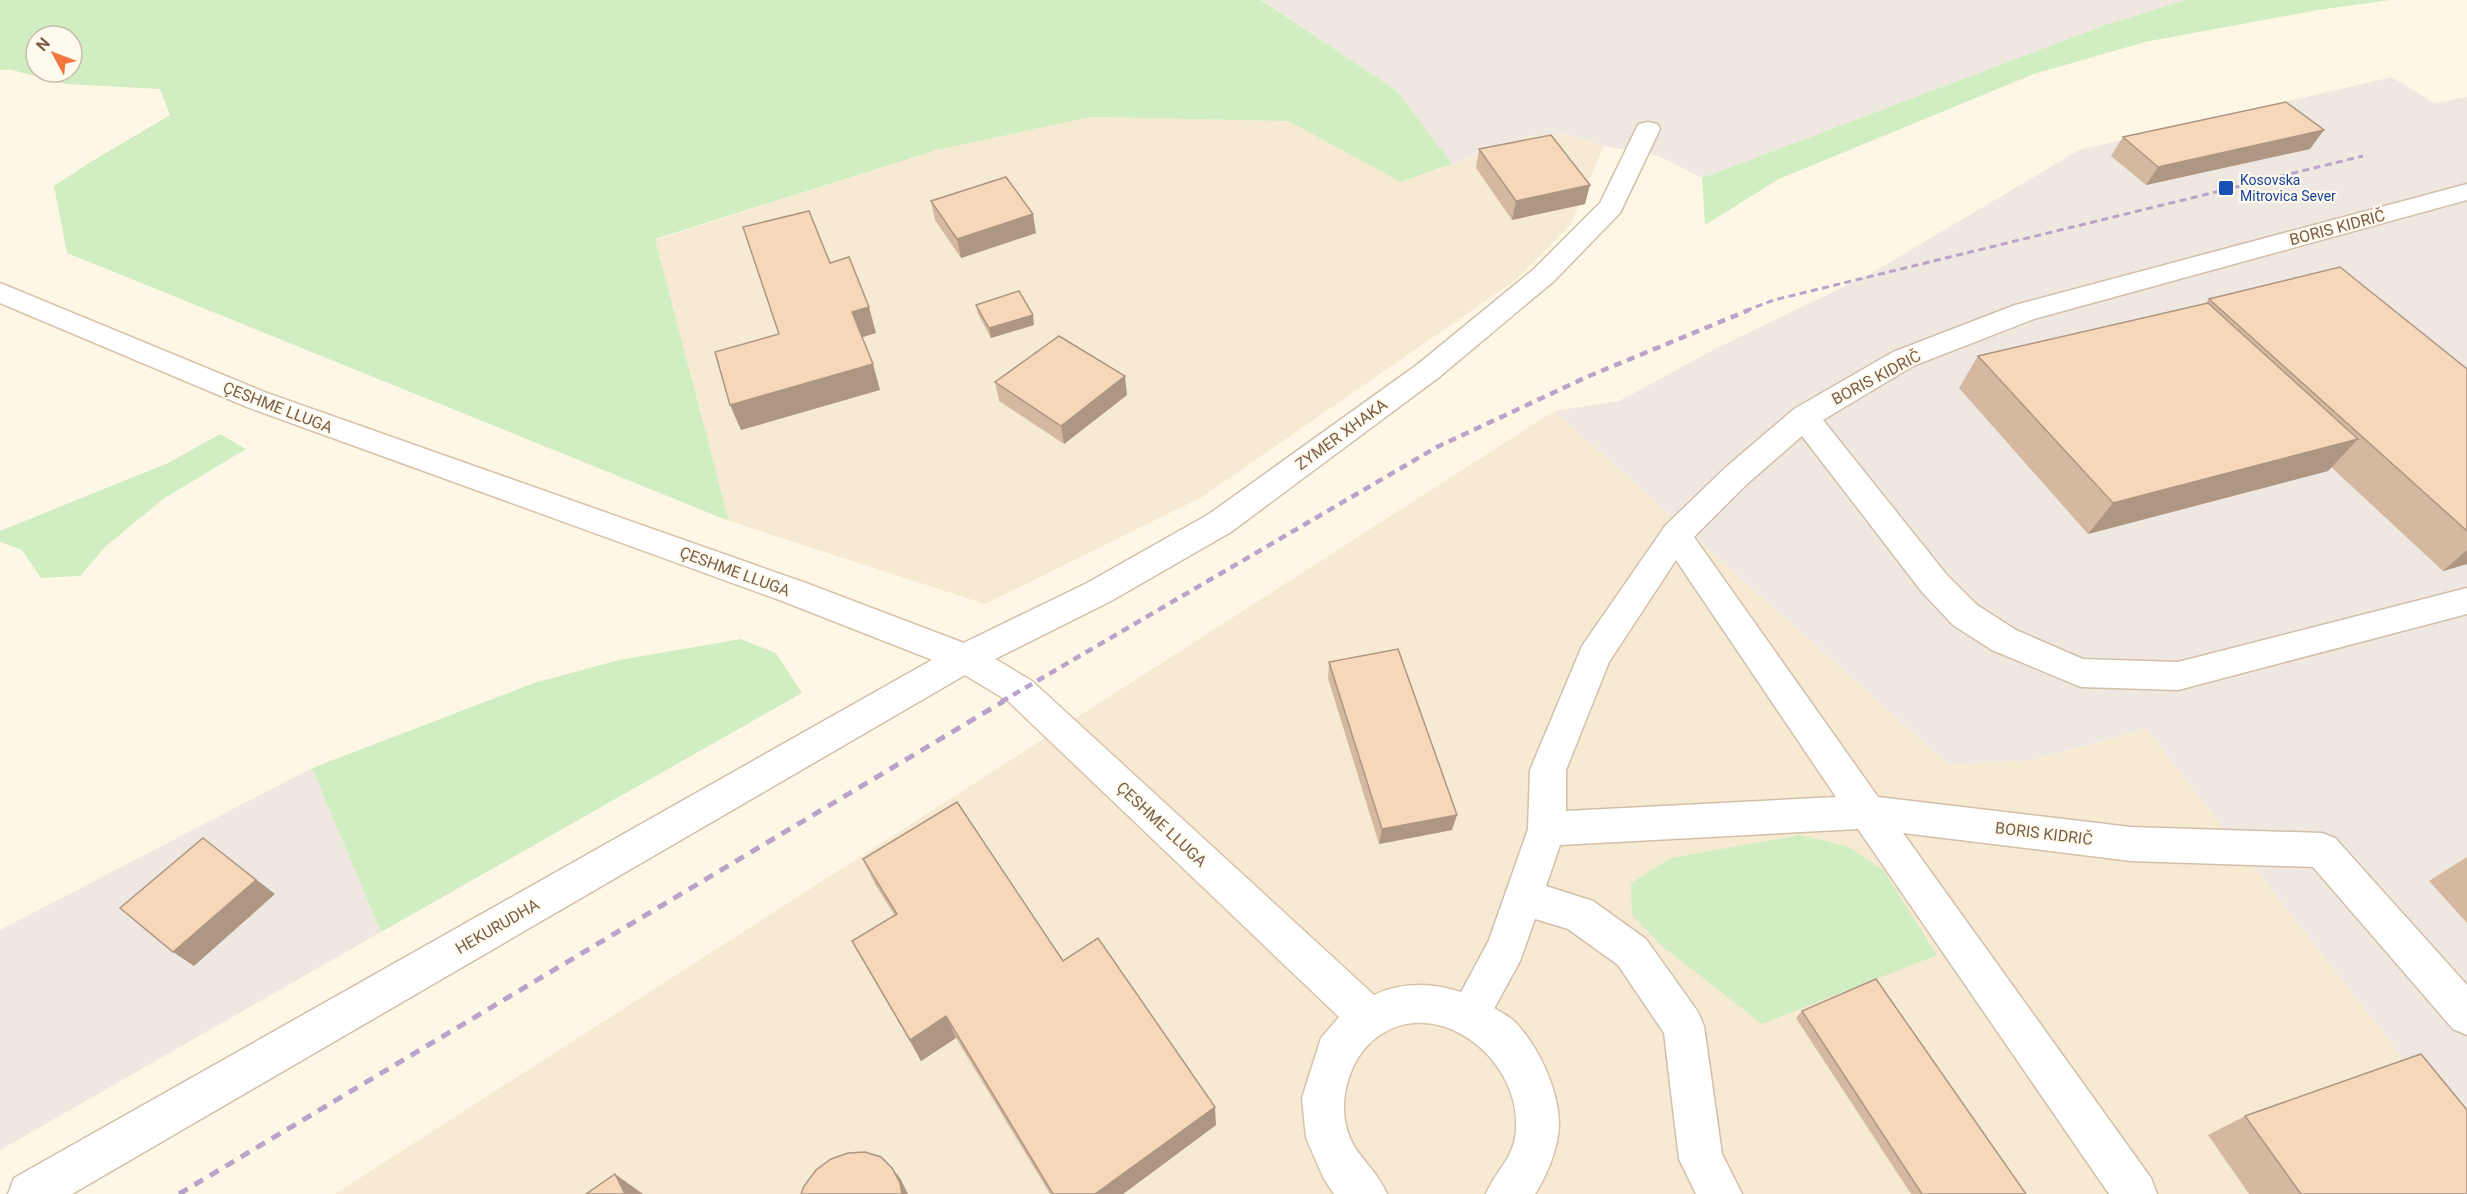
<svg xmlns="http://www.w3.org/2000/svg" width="2467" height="1194" font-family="Roboto,sans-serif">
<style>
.residential{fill:#f7ead3}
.industrial{fill:#eee8e0}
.green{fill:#d1eec2;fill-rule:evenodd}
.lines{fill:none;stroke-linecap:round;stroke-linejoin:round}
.lane-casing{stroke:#d2bfaa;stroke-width:3}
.street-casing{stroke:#d2bfaa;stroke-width:3}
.secondary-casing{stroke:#d8c2a9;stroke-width:3}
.lane{fill:#fff;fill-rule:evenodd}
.street{fill:#fff;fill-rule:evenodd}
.secondary{fill:#fff;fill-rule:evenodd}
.rail-far2{stroke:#bba2ca;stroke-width:3;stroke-dasharray:7 4.5;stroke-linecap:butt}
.rail-far1{stroke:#bba2ca;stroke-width:4.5;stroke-dasharray:8 6;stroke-linecap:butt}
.rail{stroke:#bba2ca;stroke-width:5;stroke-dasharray:10 8;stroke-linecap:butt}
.wall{fill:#d4b9a0}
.shaded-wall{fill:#ad9682}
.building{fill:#f7d7ba;stroke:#ad9682;stroke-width:1.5}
.transit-dot{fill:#1a4fb4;stroke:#fffaee;stroke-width:2}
.labels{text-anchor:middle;stroke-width:4.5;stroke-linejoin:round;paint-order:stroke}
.far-transit-label{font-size:14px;fill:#164399;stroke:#fffaee;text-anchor:start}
.street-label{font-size:16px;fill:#7b5e47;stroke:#fffaee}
</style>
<rect width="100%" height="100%" fill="#fff7e6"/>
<g class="residential">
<path d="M1091 117 1288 121 1402 182 1530 136 1563 133 1604 146 1571 224 1516 280 1202 497 985 604 729 521 655 240 937 150Z"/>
<path d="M1554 411 1949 765 2032 760 2146 729 2467 1140V1194H335Z"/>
</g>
<g class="industrial">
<path d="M1262 0H2186L2108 24 1702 178 1659 156 1604 146 1563 133 1530 136 1452 164 1397 91Z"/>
<path d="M2392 77 2434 103 2467 97V1140L2146 729 2032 760 1949 765 1554 411 1619 401 1717 348 1870 274 2079 150Z"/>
<path d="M312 768 381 932 0 1150V930Z"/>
</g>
<g class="green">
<path d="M0 0H1261L1397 91 1452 164 1401 182 1288 121 1091 117 937 150 655 239 729 521 67 253 54 186 89 163 170 115 160 89 65 84 12 70H0ZM36 36H72V72H36Z"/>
<path d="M2186 0H2391L2318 10 2145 42 2034 74 1779 179 1705 225 1702 178 2108 24Z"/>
<path d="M220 434 246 449 163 499 105 547 80 576 41 578 22 550 0 542V531L168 463Z"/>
<path d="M741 639 776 653 802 693 381 932 312 768 534 683 619 660Z"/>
<path d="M1800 835 1849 847 1884 871 1937 955 1762 1024 1662 946 1632 915 1631 883 1671 858Z"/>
</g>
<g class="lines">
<g class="lane-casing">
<g id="lane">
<path d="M2467 184V200L2034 319 1913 366 1823 420 1946 574 1977 605 2016 630 2083 659 2178 662 2467 588V614L2178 690 2081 687 1992 650 1953 625 1922 592 1802 436 1747 484 1694 537 1878 797 2131 827 2322 833 2335 838 2467 985V1035L2453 1029 2313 867 2131 861 1903 833 2151 1178 2157 1194H2109L1858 829 1560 845 1546 886 1593 901 1646 939 1698 1012 1704 1026 1722 1154 1742 1194H1696L1679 1159 1664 1033 1618 965 1568 929 1535 919 1520 961 1484 1027 1470 1033 1456 1027 1450 1013 1489 940 1528 829 1530 770 1582 646 1665 526 1725 468 1794 409 1893 352 2015 305ZM1676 560 1836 797 1566 811V770L1609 662Z"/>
<path d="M965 644 977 648 982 658 977 668 72 1194H8L14 1178 953 648Z"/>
</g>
</g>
<g class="street-casing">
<path id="street" d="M1648 122 1657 124 1660 129 1620 213 1554 281 1438 378 1231 532 1111 601 977 668 965 672 953 668 948 658 953 648 1087 583 1209 514 1418 364 1534 269 1600 203 1636 129 1639 124Z"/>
</g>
<g class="secondary-casing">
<path id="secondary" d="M0 283 267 393 806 583 977 648 1032 681 1374 995C1414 976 1460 986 1496 1009 1502 1013 1510 1017 1515 1022 1538 1046 1558 1088 1559 1122 1559 1146 1549 1170 1537 1191L1535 1194H1486C1494 1174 1511 1160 1515 1138 1529 1056 1421 979 1362 1052 1350 1068 1343 1091 1344 1112 1347 1154 1373 1161 1387 1194H1334L1324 1179 1306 1138 1302 1098 1321 1038 1339 1017 1008 701 953 668 782 601 247 407 0 303Z"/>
</g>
<use href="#lane" class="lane"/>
<use href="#street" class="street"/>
<use href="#secondary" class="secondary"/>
<path class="rail-far2" d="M1745 311 1774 300 2363 156"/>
<path class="rail-far1" d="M1001 702 1437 447 1589 376 1749 310"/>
<path class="rail" d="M179 1194 1004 701"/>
</g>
<g class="wall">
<path d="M2123 137 2310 149 2146 185 2111 156Z"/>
<path d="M1479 149 1585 204 1512 220 1476 168Z"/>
<path d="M931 201 1036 233 961 258 935 220Z"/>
<path d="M2209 299 2467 369V564L2443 571 2331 467 2328 471 2088 534 1959 388 1978 356 2206 303Z"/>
<path d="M976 305 1034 325 991 338 978 314Z"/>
<path d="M995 382 1127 395 1064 444 999 401Z"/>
<path d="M1329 662 1452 830 1379 844 1328 678Z"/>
<path d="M2467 857V923L2429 881Z"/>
<path d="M863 859 1063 961 1216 1125 1123 1194H1050L956 1038 921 1061 852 941 895 916 875 884Z"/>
<path d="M1802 1011 2026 1194H1911L1796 1018Z"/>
<path d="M2245 1116 2467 1194H2249L2208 1135Z"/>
</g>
<g class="shaded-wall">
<path d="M2324 130 2310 149 2146 185 2158 167Z"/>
<path d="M1590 185 1585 204 1512 220 1516 201Z"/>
<path d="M1033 214 1036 233 961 258 957 239Z"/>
<path d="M869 307 876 333 860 338 852 312Z"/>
<path d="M1033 315 1034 325 991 338 989 328Z"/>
<path d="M873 364 880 390 741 430 730 405Z"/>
<path d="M1125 376 1127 395 1064 444 1061 426Z"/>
<path d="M2358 439 2328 471 2088 534 2113 503Z"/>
<path d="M2467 550V564L2443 571Z"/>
<path d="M1457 815 1452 830 1379 844 1382 829Z"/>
<path d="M203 838 275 894 194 966 173 952Z"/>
<path d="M946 1016 956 1038 921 1061 910 1040Z"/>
<path d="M1215 1107 1216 1125 1123 1194H1095Z"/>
<path d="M892 1168 900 1178 908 1194H902Z"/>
<path d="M615 1174 643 1194H625Z"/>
</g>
<g class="building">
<path d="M2286 102 2324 130 2158 167 2123 137Z"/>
<path d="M1551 135 1590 185 1516 201 1479 149Z"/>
<path d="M1006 177 1033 214 957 239 931 201Z"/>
<path d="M809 211 830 263 849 257 869 307 852 312 873 364 730 405 715 352 779 334 743 227Z"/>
<path d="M2340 267 2467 369V531L2209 299Z"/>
<path d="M1019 291 1033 315 989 328 976 305Z"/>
<path d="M2208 303 2358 439 2113 503 1978 356Z"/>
<path d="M1059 336 1125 376 1061 426 995 382Z"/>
<path d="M1398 649 1457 815 1382 829 1329 662Z"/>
<path d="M957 802 1063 961 1098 938 1215 1107 1095 1194H1053L946 1016 910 1040 852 941 897 914 863 859Z"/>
<path d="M203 838 256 880 173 952 120 908Z"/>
<path d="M1876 979 2026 1194H1922L1802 1011Z"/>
<path d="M2421 1054 2467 1110V1194H2301L2245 1116Z"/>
<path d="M865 1152 881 1157 892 1168 900 1183 902 1194H801L804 1186 816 1170 831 1159 848 1153Z"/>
<path d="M615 1174 625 1194H586Z"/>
</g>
<rect class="transit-dot" x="2218" y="180" width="16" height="16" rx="3"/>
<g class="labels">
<g class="far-transit-label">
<text x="2240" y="185">Kosovska<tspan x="2240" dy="16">Mitrovica Sever</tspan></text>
</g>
<g class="street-label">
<text transform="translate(2337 227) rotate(-15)" y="6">BORIS KIDRIČ</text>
<text transform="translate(1876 377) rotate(-28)" y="6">BORIS KIDRIČ</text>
<text transform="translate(278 407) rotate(21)" y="6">ÇESHME LLUGA</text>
<text transform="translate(1341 434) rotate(-36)" y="6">ZYMER XHAKA</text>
<text transform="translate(735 571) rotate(20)" y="6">ÇESHME LLUGA</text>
<text transform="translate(1162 824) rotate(43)" y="6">ÇESHME LLUGA</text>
<text transform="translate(2044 833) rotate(7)" y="6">BORIS KIDRIČ</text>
<text transform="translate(497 926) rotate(-30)" y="6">HEKURUDHA</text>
</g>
</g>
<g transform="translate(54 54) rotate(311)"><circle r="28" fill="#fffaee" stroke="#cabcab" stroke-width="1.5"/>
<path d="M0-4.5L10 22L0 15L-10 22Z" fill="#f5753e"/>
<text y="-9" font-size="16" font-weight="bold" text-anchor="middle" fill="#7b5e47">N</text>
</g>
</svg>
